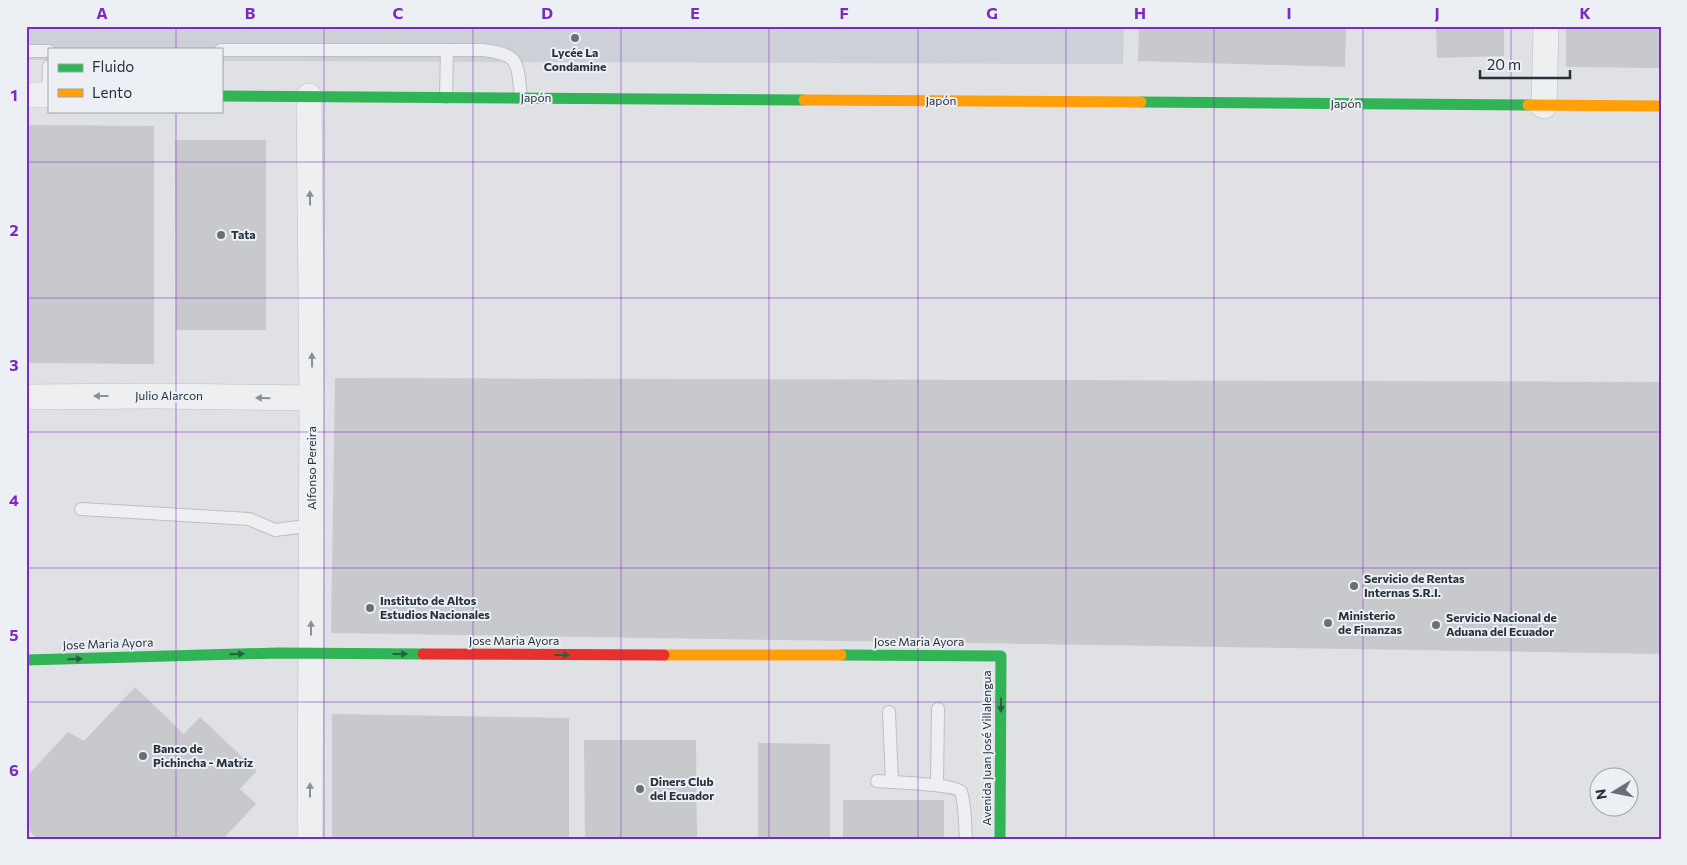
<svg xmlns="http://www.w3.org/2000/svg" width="1687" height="865" font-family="Commissioner,sans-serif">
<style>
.built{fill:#cdd1d7}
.building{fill:#c7c9cc}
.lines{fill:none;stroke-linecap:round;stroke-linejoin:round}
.lane-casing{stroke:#bdbfc2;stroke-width:14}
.street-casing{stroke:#bdbfc2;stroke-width:26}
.lane{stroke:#eeeff1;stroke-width:12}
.street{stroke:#eeeff1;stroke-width:25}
.fast{stroke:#30b455;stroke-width:11}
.slow{stroke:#ff9f0a;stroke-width:11}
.jam{stroke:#e5322d;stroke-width:11}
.oneway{fill:#8a9096}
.oneway2{fill:#2a5f45}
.grid{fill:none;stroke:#7b2cbf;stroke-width:1;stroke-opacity:0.55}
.poi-dot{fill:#676f77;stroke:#ecf0f4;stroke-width:2}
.labels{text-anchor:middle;stroke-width:4;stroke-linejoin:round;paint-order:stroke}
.poi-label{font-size:12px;font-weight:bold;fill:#27313c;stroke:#ecf0f4;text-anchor:start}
.street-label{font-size:12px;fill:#27313c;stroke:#ecf0f4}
.neatline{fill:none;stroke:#7b2cbf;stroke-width:2}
.grid-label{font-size:16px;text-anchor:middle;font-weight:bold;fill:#7b2cbf}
</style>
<rect width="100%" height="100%" fill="#dfe1e4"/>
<path class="built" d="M26 26H1124L1123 64 221 61V49H49V60H26Z"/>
<g class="building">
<path d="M1139 26H1346L1345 67 1138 61Z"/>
<path d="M1436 26H1504V56L1437 58Z"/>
<path d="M1566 26H1661V68L1566 67Z"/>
<path d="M26 125 154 126V364L26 363Z"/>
<path d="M175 140H266V330H176Z"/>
<path d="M335 378 1661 382V654L331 633Z"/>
<path d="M135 687 184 734 200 717 257 771 240 789 256 804 223 839H38L26 827V803L30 799 26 796V777L68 732 84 741Z"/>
<path d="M332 714 569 718V839H332Z"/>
<path d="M584 740H696L697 839H585Z"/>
<path d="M758 743 830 744V839H758Z"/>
<rect x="843" y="800" width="101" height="39"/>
</g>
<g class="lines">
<g class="lane-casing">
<g id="lane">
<path d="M221 50H482C521 54 517 63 521 98"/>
<path d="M26 51H49"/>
<path d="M48 95 49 66"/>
<path d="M446 97 447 50"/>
<path d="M81 509 249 519 275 530 298 527 311 529"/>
<path d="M889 712 892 782"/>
<path d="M877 781C889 782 956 784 961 792 965 802 965 827 966 839"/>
<path d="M937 785 938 709"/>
</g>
</g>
<g class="street-casing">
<g id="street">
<path d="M26 95H49"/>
<path d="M309 96 312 398 310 839"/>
<path d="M1544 106 1546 26"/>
<path d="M26 397 155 396 312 398"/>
</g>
</g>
<use href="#lane" class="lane"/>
<use href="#street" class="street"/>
<g class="fast">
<path d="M221 96 804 100"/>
<path d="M1141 102 1528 105"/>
<path d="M841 655 1001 656 1000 839"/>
<path d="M26 660 278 653 423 654"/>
</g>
<g class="slow">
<path d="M804 100 1141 102"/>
<path d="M1528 105 1661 106"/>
<path d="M664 655H841"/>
</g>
<path class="jam" d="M423 654 664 655"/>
</g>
<defs><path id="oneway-solid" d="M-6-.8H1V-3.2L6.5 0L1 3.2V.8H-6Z" transform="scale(1.25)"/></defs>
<g class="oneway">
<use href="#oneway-solid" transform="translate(310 198) rotate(-91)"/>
<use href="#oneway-solid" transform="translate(312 360) rotate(-91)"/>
<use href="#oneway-solid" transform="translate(101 396) rotate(180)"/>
<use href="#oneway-solid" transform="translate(263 398) rotate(-179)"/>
<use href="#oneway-solid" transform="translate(311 628) rotate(-90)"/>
<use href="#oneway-solid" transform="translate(310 790) rotate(-90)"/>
</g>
<g class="oneway2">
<use href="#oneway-solid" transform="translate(237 654) rotate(-2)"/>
<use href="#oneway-solid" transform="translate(400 654)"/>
<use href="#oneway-solid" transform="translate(562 655)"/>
<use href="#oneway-solid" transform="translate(75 659) rotate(-2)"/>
<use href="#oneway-solid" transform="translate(1001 705) rotate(90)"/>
</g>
<path class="grid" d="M176 26V49M324 26V839M473 26V839M621 26V839M769 26V839M918 26V839M1066 26V839M1214 26V839M1363 26V839M1511 26V839M176 111V839M26 162H1661M26 298H1661M26 432H1661M26 568H1661M26 702H1661"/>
<g class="poi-dot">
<circle cx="575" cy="38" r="5"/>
<circle cx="221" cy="235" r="5"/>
<circle cx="1354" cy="586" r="5"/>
<circle cx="370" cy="608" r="5"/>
<circle cx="1328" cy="623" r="5"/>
<circle cx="1436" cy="625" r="5"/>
<circle cx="143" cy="756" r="5"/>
<circle cx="640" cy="789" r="5"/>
</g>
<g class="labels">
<g class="poi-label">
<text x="575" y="57" text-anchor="middle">Lycée La<tspan x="575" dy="14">Condamine</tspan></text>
<text x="231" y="239">Tata</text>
<text x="1364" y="583">Servicio de Rentas<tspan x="1364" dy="14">Internas S.R.I.</tspan></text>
<text x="380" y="605">Instituto de Altos<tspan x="380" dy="14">Estudios Nacionales</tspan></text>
<text x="1338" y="620">Ministerio<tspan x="1338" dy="14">de Finanzas</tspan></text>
<text x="1446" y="622">Servicio Nacional de<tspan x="1446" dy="14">Aduana del Ecuador</tspan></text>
<text x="153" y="753">Banco de<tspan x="153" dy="14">Pichincha - Matriz</tspan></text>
<text x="650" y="786">Diners Club<tspan x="650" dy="14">del Ecuador</tspan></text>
</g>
<g class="street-label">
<text x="536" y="102">Japón</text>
<text x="941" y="105">Japón</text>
<text x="1346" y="108">Japón</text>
<text x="169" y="400">Julio Alarcon</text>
<text transform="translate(312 468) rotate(-90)" y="4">Alfonso Pereira</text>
<text x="514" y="645">Jose Maria Ayora</text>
<text x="919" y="646">Jose Maria Ayora</text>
<text transform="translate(108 644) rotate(-2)" y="4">Jose Maria Ayora</text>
<text transform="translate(987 748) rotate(-90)" y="4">Avenida Juan José Villalengua</text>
</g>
</g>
<rect width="1687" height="865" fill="none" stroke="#ecf0f4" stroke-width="55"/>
<rect x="48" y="48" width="175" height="65" fill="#ecf0f4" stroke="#9da4aa"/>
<rect x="58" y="64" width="25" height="8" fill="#30b455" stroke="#9da4aa"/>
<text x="92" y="72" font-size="15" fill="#27313c">Fluido</text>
<rect x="58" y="89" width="25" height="8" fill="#ff9f0a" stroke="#9da4aa"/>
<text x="92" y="98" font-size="15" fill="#27313c">Lento</text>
<g transform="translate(1614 792) rotate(260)"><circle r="24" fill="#ecf0f4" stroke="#9da4aa"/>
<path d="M0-4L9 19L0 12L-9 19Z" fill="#676f77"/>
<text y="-8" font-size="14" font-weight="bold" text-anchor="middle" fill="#27313c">N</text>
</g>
<path d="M1480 70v8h90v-8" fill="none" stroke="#27313c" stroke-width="2.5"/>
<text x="1487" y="70" font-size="15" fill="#27313c" stroke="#ecf0f4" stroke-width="4" paint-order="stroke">20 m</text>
<rect x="28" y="28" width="1632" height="810" class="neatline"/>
<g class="grid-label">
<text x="102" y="19">A</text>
<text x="250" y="19">B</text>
<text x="398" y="19">C</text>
<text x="547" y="19">D</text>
<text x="695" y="19">E</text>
<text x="844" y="19">F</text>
<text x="992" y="19">G</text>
<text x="1140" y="19">H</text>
<text x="1289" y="19">I</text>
<text x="1437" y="19">J</text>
<text x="1585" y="19">K</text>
<text x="14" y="101">1</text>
<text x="14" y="236">2</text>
<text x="14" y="371">3</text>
<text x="14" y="506">4</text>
<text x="14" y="641">5</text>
<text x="14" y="776">6</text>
</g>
</svg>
